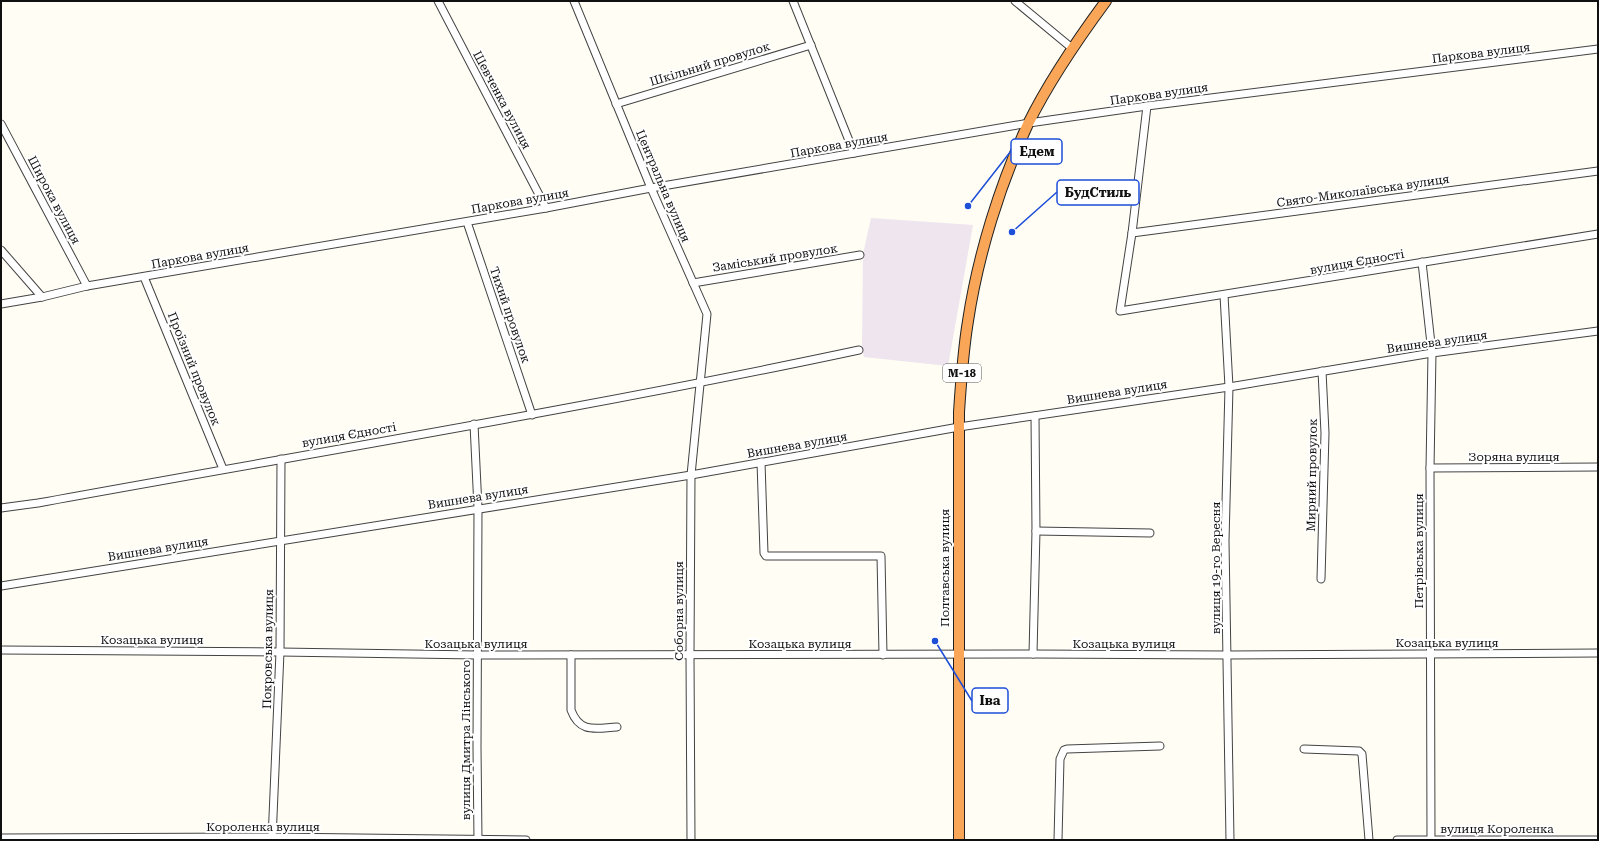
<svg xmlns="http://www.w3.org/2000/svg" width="1599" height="841" font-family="'Roboto Serif',serif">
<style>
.industrial{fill:#eee5ef}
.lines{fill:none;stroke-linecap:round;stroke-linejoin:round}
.minor-casing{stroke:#434343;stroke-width:9}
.highway-casing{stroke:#212121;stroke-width:12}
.minor{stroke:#fff;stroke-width:7}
.highway{stroke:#f9a658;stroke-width:10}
.labels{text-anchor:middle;stroke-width:4;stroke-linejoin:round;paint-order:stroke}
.shield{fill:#fff;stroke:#585858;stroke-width:1}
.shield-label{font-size:11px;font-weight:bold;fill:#101010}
.street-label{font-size:12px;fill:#101010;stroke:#fff}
.leader{fill:none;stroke:#1d4ed8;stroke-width:1.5}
.callout-dot{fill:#1d4ed8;stroke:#fff;stroke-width:1.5}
.callout{fill:#fff;stroke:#1d4ed8;stroke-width:1.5}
.callout-label{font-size:13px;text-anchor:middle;font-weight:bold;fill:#101010}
</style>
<rect width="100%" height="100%" fill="#fffdf4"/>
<path class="industrial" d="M871 218 973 225 948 366 864 357 862 349 863 254Z"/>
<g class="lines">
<g class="minor-casing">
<g id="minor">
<path d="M438 1 546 208"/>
<path d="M574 1 651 188 707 314 691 475 690 655 691 840"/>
<path d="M793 1 854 153"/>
<path d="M1015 1 1073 49"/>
<path d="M616 104 811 45"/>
<path d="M1147 106 1132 233 1120 311 1598 234"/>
<path d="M1 124 87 286"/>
<path d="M467 222 532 415"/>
<path d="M1132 233 1598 171"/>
<path d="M1 250 42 297"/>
<path d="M1422 262 1432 353 1430 468 1431 840"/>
<path d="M144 277 223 469"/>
<path d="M693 283 860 255"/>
<path d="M1224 295 1229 387 1225 541 1230 840"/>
<path d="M1 304 42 297 87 286 546 208 651 188 1029 123 1147 106 1598 49"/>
<path d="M474 424 478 508 477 747 478 840"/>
<path d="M761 462 764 553 766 556H881L883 655"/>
<path d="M1430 468 1598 467"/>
<path d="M1 508 38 503C312 453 587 408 859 350"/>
<path d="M1036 531 1150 533"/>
<path d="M1321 579 1325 433 1322 371"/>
<path d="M1 586 691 475 959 427 1229 387 1432 353 1598 331"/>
<path d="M1 650 280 652 477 655 1033 654 1227 655 1598 653"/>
<path d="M1033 654 1036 531 1035 416"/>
<path d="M571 655V710C580 734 596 728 617 727"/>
<path d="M1304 749 1359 751 1362 754 1369 840"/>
<path d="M1 838 272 837 526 840"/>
<path d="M272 840 280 652 281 459"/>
<path d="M1058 840 1060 759 1064 750 1067 749 1160 746"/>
<path d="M1397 840H1598"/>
</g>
</g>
<g class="highway-casing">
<path id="highway" d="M959 840V412C961 382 963 351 968 321 978 255 1000 184 1028 124 1049 81 1078 39 1106 1"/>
</g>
<use href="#minor" class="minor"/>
<use href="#highway" class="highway"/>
</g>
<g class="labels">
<rect class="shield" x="943" y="364" width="38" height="18" rx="3"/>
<g class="shield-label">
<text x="962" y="377">М-18</text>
</g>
<g class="street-label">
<text transform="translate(1481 53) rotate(-7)" y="4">Паркова вулиця</text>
<text transform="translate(710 64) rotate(-17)" y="4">Шкільний провулок</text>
<text transform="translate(1159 94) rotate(-8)" y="4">Паркова вулиця</text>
<text transform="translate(502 100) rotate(62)" y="4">Шевченка вулиця</text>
<text transform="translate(839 145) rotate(-10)" y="4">Паркова вулиця</text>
<text transform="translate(663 186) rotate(67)" y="4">Центральна вулиця</text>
<text transform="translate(1363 191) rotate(-8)" y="4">Свято-Миколаївська вулиця</text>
<text transform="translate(54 200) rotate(62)" y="4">Широка вулиця</text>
<text transform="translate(520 201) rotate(-10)" y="4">Паркова вулиця</text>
<text transform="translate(200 256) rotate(-10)" y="4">Паркова вулиця</text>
<text transform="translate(775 258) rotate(-9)" y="4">Заміський провулок</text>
<text transform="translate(1357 262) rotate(-10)" y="4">вулиця Єдності</text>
<text transform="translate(510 315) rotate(71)" y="4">Тихий провулок</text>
<text transform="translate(1437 342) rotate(-8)" y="4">Вишнева вулиця</text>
<text transform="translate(194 369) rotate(68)" y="4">Проїзний провулок</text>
<text transform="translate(1117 392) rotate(-9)" y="4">Вишнева вулиця</text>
<text transform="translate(349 435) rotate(-10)" y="4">вулиця Єдності</text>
<text transform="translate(797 445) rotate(-10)" y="4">Вишнева вулиця</text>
<text x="1514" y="461">Зоряна вулиця</text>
<text transform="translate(1312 475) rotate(-89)" y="4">Мирний провулок</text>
<text transform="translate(478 497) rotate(-9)" y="4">Вишнева вулиця</text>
<text transform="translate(158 549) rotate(-9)" y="4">Вишнева вулиця</text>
<text transform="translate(1419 551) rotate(-90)" y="4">Петрівська вулиця</text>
<text transform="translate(945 568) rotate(-90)" y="4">Полтавська вулиця</text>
<text transform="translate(1216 568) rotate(-90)" y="4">вулиця 19-го Вересня</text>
<text transform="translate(679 611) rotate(-90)" y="4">Соборна вулиця</text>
<text x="152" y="644">Козацька вулиця</text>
<text x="1447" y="647">Козацька вулиця</text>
<text x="476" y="648">Козацька вулиця</text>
<text x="800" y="648">Козацька вулиця</text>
<text x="1124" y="648">Козацька вулиця</text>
<text transform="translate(268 649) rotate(-89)" y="4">Покровська вулиця</text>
<text transform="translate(466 740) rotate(-90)" y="4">вулиця Дмитра Лінського</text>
<text x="263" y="831">Короленка вулиця</text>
<text x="1497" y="833">вулиця Короленка</text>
</g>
</g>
<path class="leader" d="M968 206L1011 151M1012 232L1057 192M935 641L972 701"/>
<g class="callout-dot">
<circle cx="968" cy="206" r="4"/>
<circle cx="1012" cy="232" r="4"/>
<circle cx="935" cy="641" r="4"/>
</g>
<g class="callout">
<rect x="1011" y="139" width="51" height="25" rx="4"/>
<rect x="1057" y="180" width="82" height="25" rx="4"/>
<rect x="972" y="688" width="36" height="25" rx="4"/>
</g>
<g class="callout-label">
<text x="1037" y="156">Едем</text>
<text x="1098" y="197">БудСтиль</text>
<text x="990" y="705">Іва</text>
</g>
<rect width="1599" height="841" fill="none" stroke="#101010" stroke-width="4"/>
</svg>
